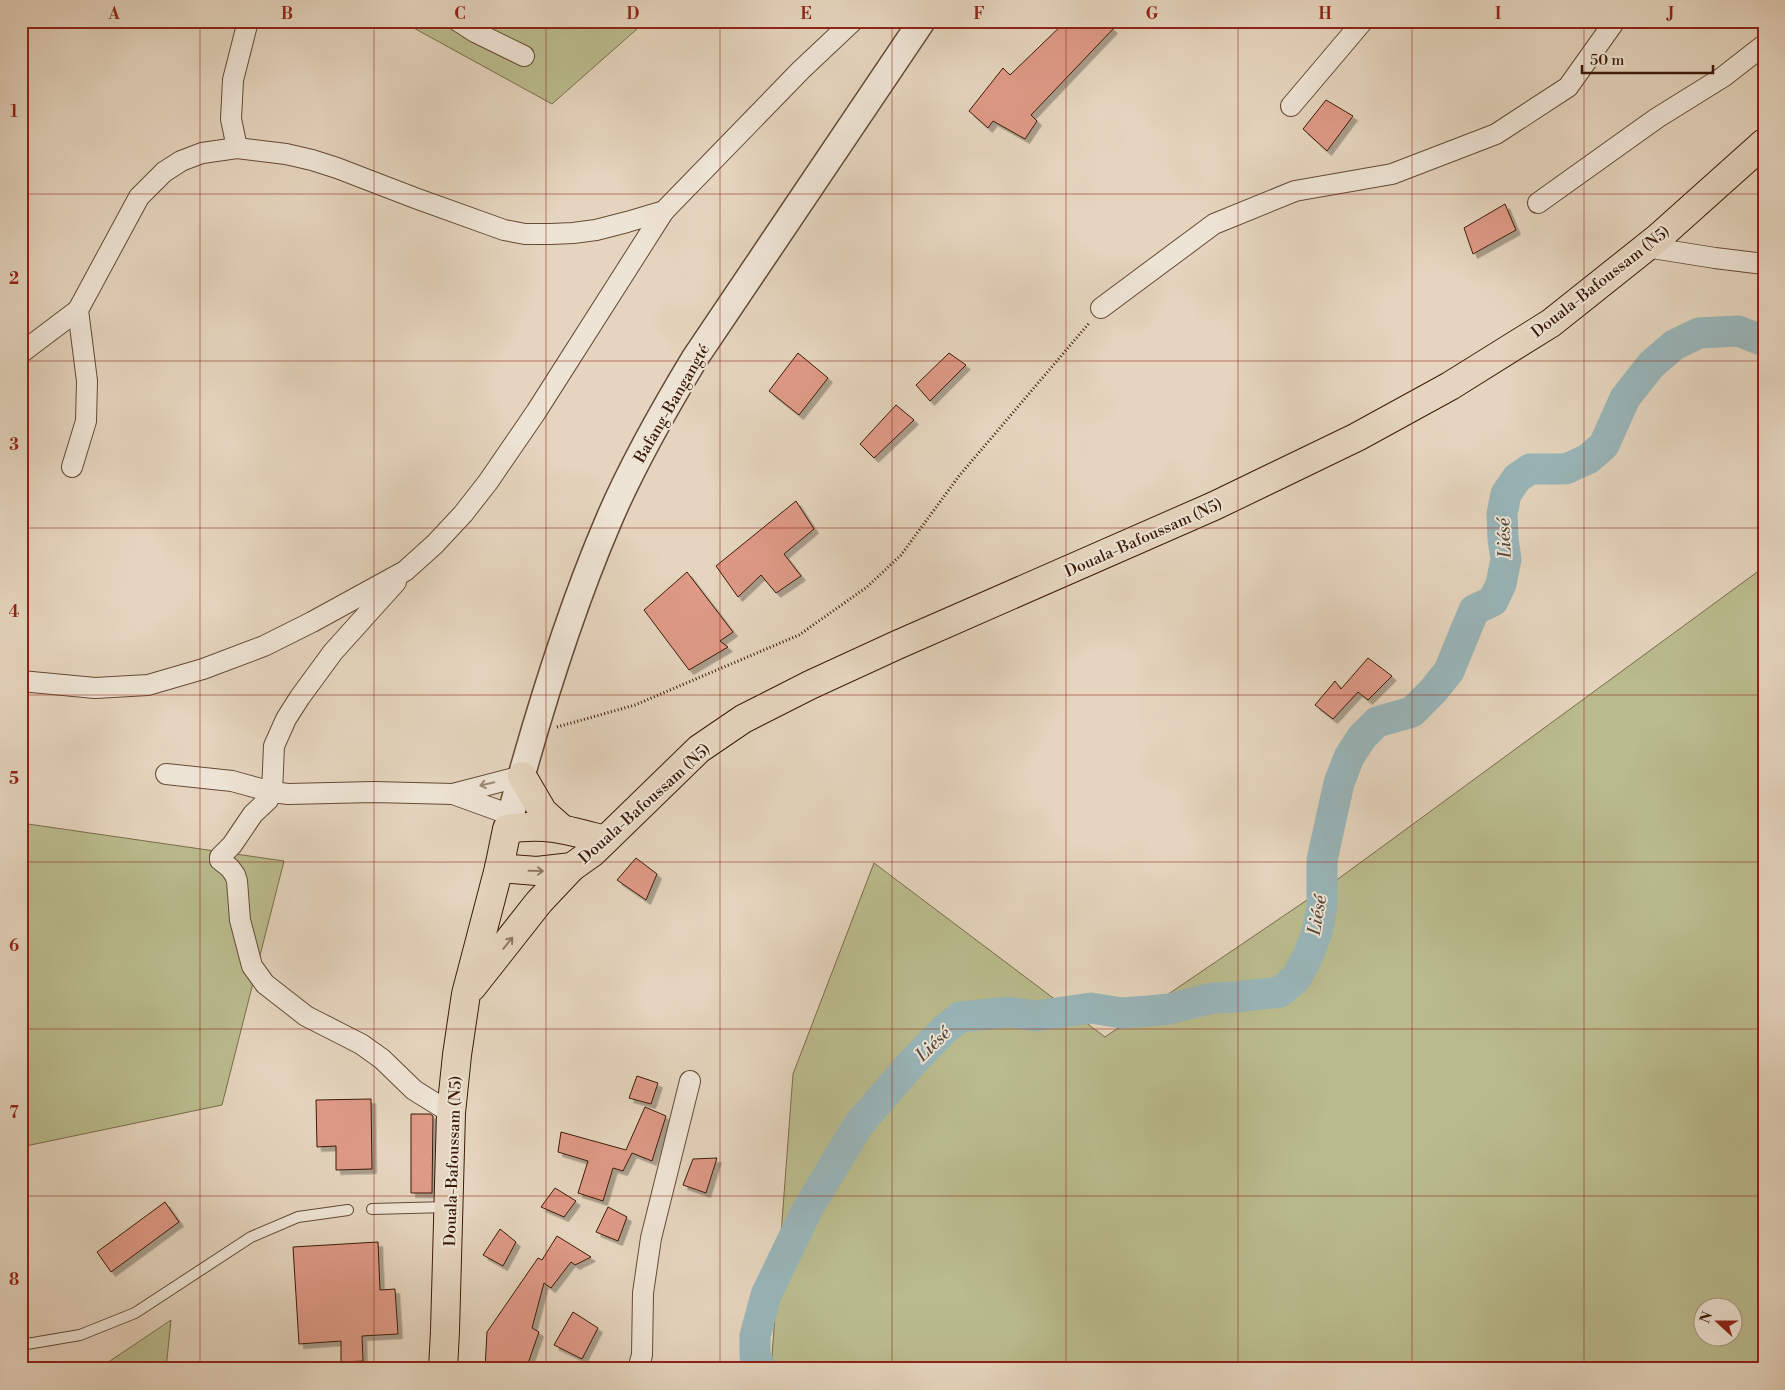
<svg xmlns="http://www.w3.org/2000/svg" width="1785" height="1390" font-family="'Libre Bodoni',serif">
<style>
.green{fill:#babc8e;stroke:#7b6c4a;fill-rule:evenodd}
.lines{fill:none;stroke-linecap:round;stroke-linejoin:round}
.river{stroke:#99b6ba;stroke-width:31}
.building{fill:#df9a87;stroke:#3c1b07;filter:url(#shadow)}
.service-casing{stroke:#664a35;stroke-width:12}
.minor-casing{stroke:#664a35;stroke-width:22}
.tertiary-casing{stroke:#664a35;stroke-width:29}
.trunk-casing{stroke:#3c1b07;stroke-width:30}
.path{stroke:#3c1b07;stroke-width:3;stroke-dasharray:1 2.5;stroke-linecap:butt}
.service{stroke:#eee4d5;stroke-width:10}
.minor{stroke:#eee4d5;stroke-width:20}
.tertiary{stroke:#eee4d5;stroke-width:26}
.trunk{stroke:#e5d5be;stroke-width:28}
.oneway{stroke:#9e8a78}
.oneway2{stroke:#907862}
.grid{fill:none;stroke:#8f2418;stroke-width:1;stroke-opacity:0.55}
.labels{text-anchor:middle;stroke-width:4;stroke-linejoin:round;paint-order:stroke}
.street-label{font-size:16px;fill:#3c1b07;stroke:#eee4d5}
.water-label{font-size:18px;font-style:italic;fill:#584a3d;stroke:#eee4d5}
.neatline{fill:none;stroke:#8f2418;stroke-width:2}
.grid-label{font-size:16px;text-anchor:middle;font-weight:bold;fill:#8f2418}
</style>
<defs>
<filter id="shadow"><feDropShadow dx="4.5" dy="4.5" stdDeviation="0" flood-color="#0004"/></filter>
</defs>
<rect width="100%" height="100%" fill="#e5d5be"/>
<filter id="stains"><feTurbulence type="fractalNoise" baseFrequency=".004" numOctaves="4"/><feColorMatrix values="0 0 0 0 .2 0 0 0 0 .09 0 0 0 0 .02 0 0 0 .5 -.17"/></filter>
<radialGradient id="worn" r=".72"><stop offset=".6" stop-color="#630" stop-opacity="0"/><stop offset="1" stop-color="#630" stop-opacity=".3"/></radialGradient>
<g class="green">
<path d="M401 21H646L552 104Z"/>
<path d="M1764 567V1369H771L793 1074 874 863 1105 1037 1338 879ZM1702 1308H1732V1338H1702Z"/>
<path d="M21 823 284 861 222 1105 21 1147Z"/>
<path d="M171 1320 166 1369H98Z"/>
</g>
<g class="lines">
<path class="river" d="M761 1369 755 1356V1336L766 1295 807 1210 859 1124 910 1065 943 1031 960 1017 1009 1012 1035 1016 1091 1008 1122 1013 1149 1011 1169 1009 1212 998 1236 997 1280 992 1296 978 1308 956 1317 932 1322 907V860L1339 783 1349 757 1362 737 1377 722 1412 712 1433 691 1449 671 1474 610 1493 601 1501 584 1506 559 1503 539 1502 514 1506 494 1517 478 1530 469H1566L1588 459 1604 445 1625 398 1651 365 1674 345 1699 333 1738 331 1764 341"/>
</g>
<g class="building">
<path d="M1066 21H1105L1113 29 1031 115 1037 121 1025 139 993 121 988 128 969 111 1003 68 1010 75Z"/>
<path d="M1326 100 1353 116 1327 151 1303 129Z"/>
<path d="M1505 204 1516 230 1473 254 1464 228Z"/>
<path d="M798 353 828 378 799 415 769 391Z"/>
<path d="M949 353 966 365 930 401 916 385Z"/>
<path d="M896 405 914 420 874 458 860 444Z"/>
<path d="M796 501 814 529 784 554 801 576 776 593 761 575 738 597 716 566Z"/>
<path d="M687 572 733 632 720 641 728 647 689 670 644 610Z"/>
<path d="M1368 658 1392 676 1368 700 1358 692 1333 719 1315 705 1335 681 1341 689Z"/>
<path d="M636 858 657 874 646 900 617 880Z"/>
<path d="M637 1076 658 1083 651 1104 629 1098Z"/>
<path d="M371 1099 372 1169 336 1170V1146L317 1147 316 1100Z"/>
<path d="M645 1107 666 1116 652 1161 632 1153 623 1171 613 1168 603 1201 578 1193 588 1161 558 1152 561 1132 626 1150Z"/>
<path d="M411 1114H430L433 1116 432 1193H411Z"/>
<path d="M717 1158 706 1193 683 1185 693 1159Z"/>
<path d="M555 1188 576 1201 564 1217 541 1207Z"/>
<path d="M165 1202 179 1222 111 1272 97 1252Z"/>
<path d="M608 1207 627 1217 618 1241 596 1232Z"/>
<path d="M500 1229 516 1242 503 1266 483 1255Z"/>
<path d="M557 1236 591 1257 575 1265 571 1262 551 1288 544 1283 532 1328 539 1332 526 1369H485L487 1332 538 1258 542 1260Z"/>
<path d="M378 1242 380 1290 395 1289 398 1334 362 1336 363 1361 341 1362V1341L299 1344 293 1247Z"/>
<path d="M573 1312 598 1328 582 1359 554 1345Z"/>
</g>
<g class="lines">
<g class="service-casing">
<g id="service">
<path d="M372 1209 448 1207"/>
<path d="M21 1345 80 1335 135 1313 251 1237 298 1217 348 1210"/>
</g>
</g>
<g class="minor-casing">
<g id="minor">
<path d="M458 21 475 32 524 56"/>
<path d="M1291 106 1363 21"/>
<path d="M237 148 231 119 233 80 248 21"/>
<path d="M1538 203 1657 118 1723 77 1764 45"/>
<path d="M1646 247 1715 258 1764 264"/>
<path d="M1101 308 1214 224 1295 191 1392 174 1496 134 1568 87 1615 21"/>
<path d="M21 353 78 310"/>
<path d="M72 467 86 421 87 381 78 310 139 197 164 172 181 161 202 153 237 148 286 154 312 160 337 168 415 198 504 230 525 234H551L573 233 596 230 627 222 664 211 801 70 853 21"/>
<path d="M396 582 333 652 300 697 286 719 274 746 272 792 268 800 253 814 232 845 220 857V860L230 868 235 875 237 881 240 920 252 966 265 984 306 1016 361 1044 382 1059 414 1090 451 1113"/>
<path d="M21 681 95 688 148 685 203 669 264 646 312 622 405 571 435 544 463 514 488 482 536 412 664 211"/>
<path d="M166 774 232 781 272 792 288 794 374 792 453 794 511 815"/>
<path d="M453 794 522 776"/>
<path d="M638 1369 642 1355 643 1293 651 1238 690 1081"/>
</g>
</g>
<g class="tertiary-casing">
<path id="tertiary" d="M507 829C534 727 566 620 608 522 632 465 663 411 695 358L922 21"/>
</g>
<g class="trunk-casing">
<g id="trunk">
<path d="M522 776 543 812 561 828"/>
<path d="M499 868 537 871 572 867 593 852 699 749 743 719 810 685 897 645 1214 506 1357 437 1450 386 1551 323 1659 237 1764 143"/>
<path d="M472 987 539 902 572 867"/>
<path d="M443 1369 445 1331 451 1113 457 1055 466 994 499 868 507 829C547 823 567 830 605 840"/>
</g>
</g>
<path class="path" d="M557 727 635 705 799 635 867 587 901 555 959 476 1090 322"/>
<use href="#service" class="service"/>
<use href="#minor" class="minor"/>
<use href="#tertiary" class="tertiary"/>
<use href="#trunk" class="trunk"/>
</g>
<defs><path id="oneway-shaft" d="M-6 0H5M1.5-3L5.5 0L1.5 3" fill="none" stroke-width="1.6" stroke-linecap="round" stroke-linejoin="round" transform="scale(1.25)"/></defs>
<use class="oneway" href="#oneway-shaft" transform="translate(487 784) rotate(167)"/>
<g class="oneway2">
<use href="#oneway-shaft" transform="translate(536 871) rotate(1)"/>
<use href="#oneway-shaft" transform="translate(508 943) rotate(-51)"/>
</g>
<path class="grid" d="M200 21V1369M374 21V1369M546 21V1369M720 21V1369M892 21V1369M1066 21V1369M1238 21V1369M1412 21V1369M1584 21V1369M21 194H1764M21 361H1764M21 528H1764M21 695H1764M21 862H1764M21 1029H1764M21 1196H1764"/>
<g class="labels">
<g class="street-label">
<text transform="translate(1600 281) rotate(-38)" y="6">Douala-Bafoussam (N5)</text>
<text transform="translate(671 403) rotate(-60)" y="6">Bafang-Bangangté</text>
<text transform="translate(1143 537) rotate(-24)" y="6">Douala-Bafoussam (N5)</text>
<text transform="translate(644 803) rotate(-42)" y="6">Douala-Bafoussam (N5)</text>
<text transform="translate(452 1161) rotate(-88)" y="6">Douala-Bafoussam (N5)</text>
</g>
<g class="water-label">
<text transform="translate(1504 538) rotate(-92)" y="6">Liésé</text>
<text transform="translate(1317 915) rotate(-80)" y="6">Liésé</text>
<text transform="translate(933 1044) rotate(-44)" y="6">Liésé</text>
</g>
</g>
<rect width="1785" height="1390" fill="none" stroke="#e5d5be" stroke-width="55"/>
<g transform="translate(1718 1322) rotate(291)"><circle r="24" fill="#eee4d5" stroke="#a79483"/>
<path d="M0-4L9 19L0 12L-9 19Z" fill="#8f2418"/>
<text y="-8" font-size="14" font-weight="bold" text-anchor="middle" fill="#3c1b07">N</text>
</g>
<path d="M1582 65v8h131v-8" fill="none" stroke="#3c1b07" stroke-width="2.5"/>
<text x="1590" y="65" font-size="15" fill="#3c1b07" stroke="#eee4d5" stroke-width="4" paint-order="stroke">50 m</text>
<rect x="28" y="28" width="1730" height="1334" class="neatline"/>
<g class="grid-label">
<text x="114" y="19">A</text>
<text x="287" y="19">B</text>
<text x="460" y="19">C</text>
<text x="633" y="19">D</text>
<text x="806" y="19">E</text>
<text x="979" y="19">F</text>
<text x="1152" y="19">G</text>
<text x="1325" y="19">H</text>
<text x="1498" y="19">I</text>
<text x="1671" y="19">J</text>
<text x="14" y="117">1</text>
<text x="14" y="284">2</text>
<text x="14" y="450">3</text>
<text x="14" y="617">4</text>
<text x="14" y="784">5</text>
<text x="14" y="951">6</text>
<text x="14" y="1118">7</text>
<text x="14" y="1285">8</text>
</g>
<rect width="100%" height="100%" filter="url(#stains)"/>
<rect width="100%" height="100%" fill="url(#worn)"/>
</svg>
